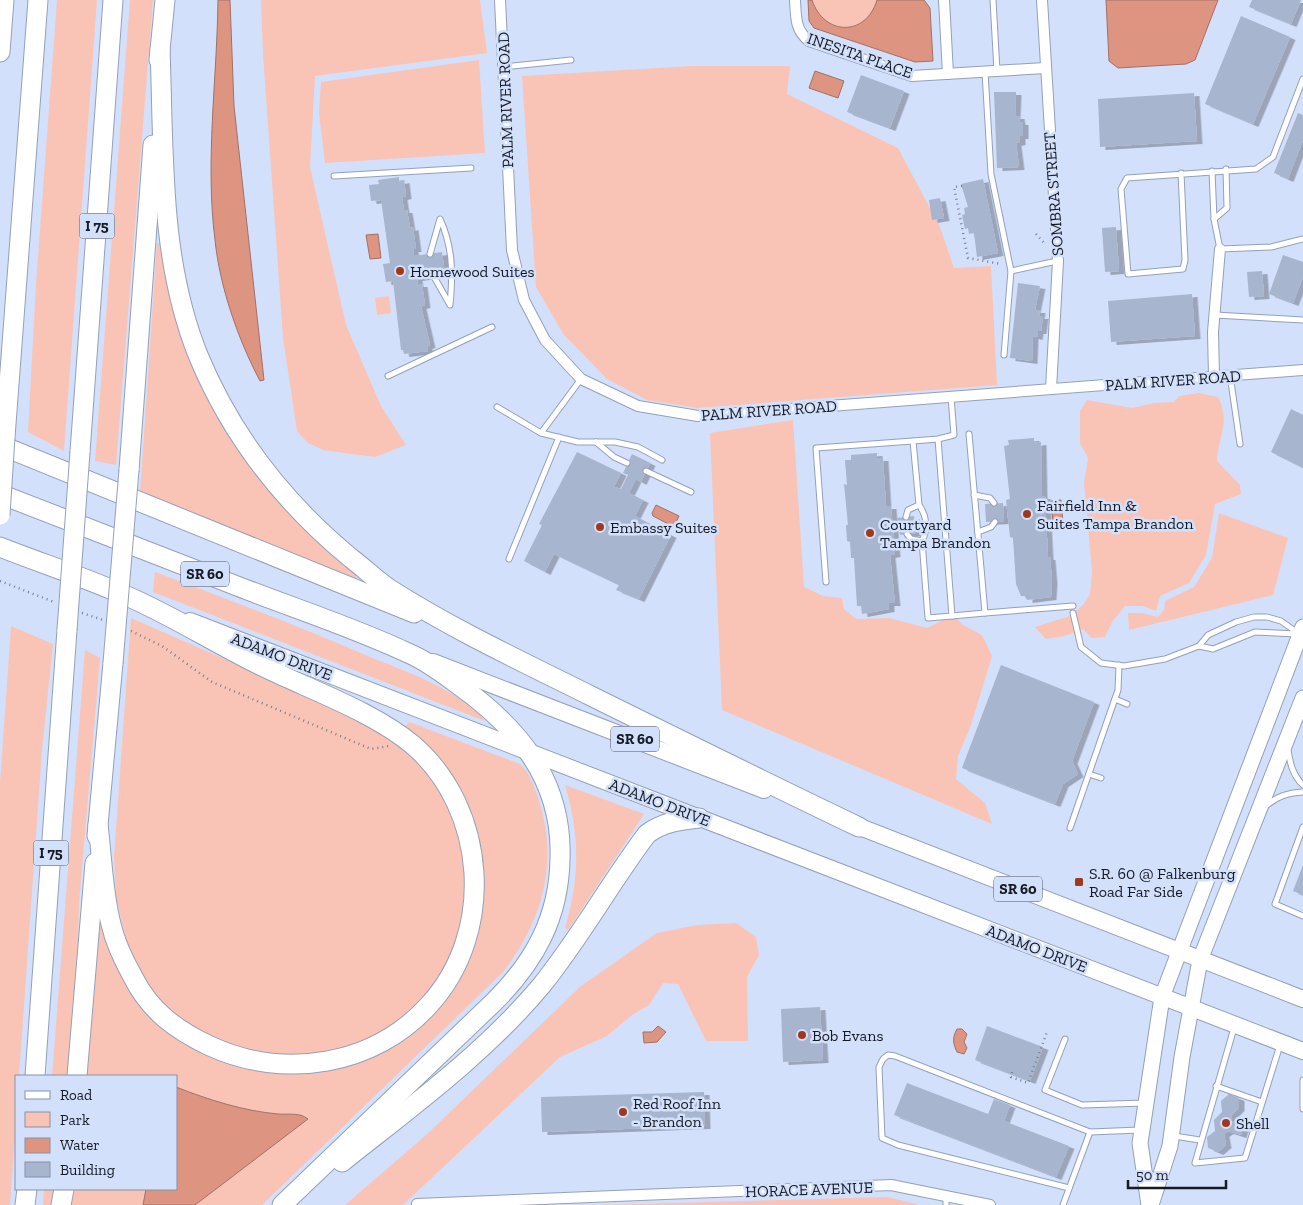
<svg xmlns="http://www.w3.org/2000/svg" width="1303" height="1205" font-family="'Zilla Slab',serif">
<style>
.green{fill:#f9c4b5}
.water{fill:#dd9582;stroke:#a17066}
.building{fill:#a8b5cf;filter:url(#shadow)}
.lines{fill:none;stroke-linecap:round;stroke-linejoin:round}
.lane-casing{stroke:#94a0b9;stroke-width:7}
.street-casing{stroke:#94a0b9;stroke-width:12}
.secondary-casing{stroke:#94a0b9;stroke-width:17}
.primary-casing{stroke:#94a0b9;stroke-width:18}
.highway-casing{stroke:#94a0b9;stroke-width:21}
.path{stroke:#778092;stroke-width:2.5;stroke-dasharray:1 4;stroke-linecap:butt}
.lane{stroke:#fff;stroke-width:5}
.street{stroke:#fff;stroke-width:10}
.secondary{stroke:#fff;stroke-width:15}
.primary{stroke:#fff;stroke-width:16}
.highway{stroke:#fff;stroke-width:19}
.highway-bridge-casing{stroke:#94a0b9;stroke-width:21;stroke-linecap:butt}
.highway-bridge{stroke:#fff;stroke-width:19}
.poi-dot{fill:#a0381c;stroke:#d3e0fb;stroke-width:2}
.labels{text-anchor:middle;stroke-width:5;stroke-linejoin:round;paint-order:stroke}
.shield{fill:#d3e0fb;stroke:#4e5564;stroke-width:1}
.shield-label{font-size:15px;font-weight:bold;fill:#151a23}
.street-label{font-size:16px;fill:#151a23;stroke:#d3e0fb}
.poi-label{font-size:16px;fill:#151a23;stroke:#d3e0fb;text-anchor:start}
</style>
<defs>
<filter id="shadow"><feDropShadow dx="5.5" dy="3" stdDeviation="0" flood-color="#0004"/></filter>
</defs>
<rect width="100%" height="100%" fill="#d3e0fb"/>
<g class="green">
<path d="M57 0H97L64 451 28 432 36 284Z"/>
<path d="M130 0H153L116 465 95 461Z"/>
<path d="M261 0H480L487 53 315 76 310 167 346 325 381 406 406 445 375 457 351 454 323 450 308 443 297 431 283 338 263 54Z"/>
<path d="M812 0H877C866 37 824 36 812 0Z"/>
<path d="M479 60 485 153 325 163 319 113 321 82Z"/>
<path d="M692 66H790L787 94 898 148 940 227 954 268 991 266 997 385 698 408 647 400 607 379 564 335 536 287 522 76Z"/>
<path d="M157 243 161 244 167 282 273 494 314 538 358 574 355 579 140 493Z"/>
<path d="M389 296 391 313 377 315 375 298Z"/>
<path d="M1199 393 1218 397C1231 424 1218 435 1217 461L1240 485 1241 494 1215 504 1206 555 1189 583 1160 596 1156 611 1143 606H1125L1112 622 1105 637 1092 638 1083 629 1065 636 1046 639 1035 627 1070 616 1083 605 1090 594 1092 572 1084 483 1088 458 1080 443V411L1087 400 1132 408 1154 403 1174 402 1179 396Z"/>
<path d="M793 420 804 587 823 596 842 598 844 609 856 619 889 618 927 628 953 615 963 625 982 635 992 656 971 725 958 756 956 779 985 803 992 824 722 710 710 433Z"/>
<path d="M1219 513 1288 538 1273 595 1129 630 1128 613H1142L1158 617 1164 610 1165 601 1194 587 1212 558Z"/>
<path d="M155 572C225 598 295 625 363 654 399 669 462 690 485 721L153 592Z"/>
<path d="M131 618 346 712 382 731 420 760 450 804 467 865 466 918 450 963 424 1001 390 1031 325 1057 259 1058 185 1026 154 994 134 962 125 936 116 896 114 857Z"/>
<path d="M11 626 53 644 42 750 19 1076H16V1120L10 1205H0V783Z"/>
<path d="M85 650 100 658 79 903 77 982 67 1076H52Z"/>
<path d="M409 722 520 764C530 773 535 788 539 801 559 863 542 922 503 972L262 1205H195L308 1119C299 1112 288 1115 278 1114 244 1111 208 1100 176 1087V1076H84L96 910 103 911 155 1018 287 1072 315 1073 360 1061 456 978 478 844 401 730Z"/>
<path d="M565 785 644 814 568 930 565 928C580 878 580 835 565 785Z"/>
<path d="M736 923 756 937 759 955 747 977 748 1041H706L678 984 663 983 649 1005 632 1015 607 1036 560 1057 403 1205H345L425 1136 581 986 657 933 698 925Z"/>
<path d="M44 1189H53L51 1205H43Z"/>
<path d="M70 1189H146L143 1205H68Z"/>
<path d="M887 1197 920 1205H601Z"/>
</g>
<g class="water">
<path d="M218 0H230L234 106 264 380 260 381C238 339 220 288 215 240 205 161 217 80 218 0Z"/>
<path d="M808 0H812C824 36 866 37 877 0H924L930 8 933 61 915 62 814 28 809 21Z"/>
<path d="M1106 0H1218L1195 60 1186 64 1118 68 1109 61Z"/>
<path d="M815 71 844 81 838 98 809 88Z"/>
<path d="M378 234 381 258 370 259 366 235Z"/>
<path d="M1061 500 1063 522H1053L1051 501Z"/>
<path d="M656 505 679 516 674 527 653 516 652 513Z"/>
<path d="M658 1026 666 1032 657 1042 644 1043 643 1032H652Z"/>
<path d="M957 1029H962L967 1034 964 1042 967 1048 964 1054 957 1052C953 1044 952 1038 957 1029Z"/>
<path d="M176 1087C209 1100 244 1111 278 1114 289 1115 299 1112 308 1119L195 1205H143L146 1189H176Z"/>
</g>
<g class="building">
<path d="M1252 0H1301L1291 24 1249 7Z"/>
<path d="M1241 16 1290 37 1253 124 1205 104Z"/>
<path d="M861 75 904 91 890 128 847 112Z"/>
<path d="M994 92H1016L1015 116H1019L1020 122H1023V136H1020V142L1016 143 1019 167 997 168Z"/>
<path d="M1194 93 1197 141 1100 147 1098 99Z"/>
<path d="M1298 113 1303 115V140L1288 179 1274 173Z"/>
<path d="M399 177V181L404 180 406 196 402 197 404 210H407L410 228 413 227 416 249H413L414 256 442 252 445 274 417 278 418 284H422L425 305 421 306 430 345 427 346 428 351 404 354 403 350H401L393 281 386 282 383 264 390 263 381 200 371 201 369 185 379 184 378 180Z"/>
<path d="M983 179 998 253 977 257 974 233 969 234 968 228 965 229 962 215 965 214 964 208 968 207 961 184Z"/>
<path d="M940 198 944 218 932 220 929 200Z"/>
<path d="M1116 227 1119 271 1105 272 1102 228Z"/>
<path d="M1283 255 1303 262V277L1293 303 1269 294Z"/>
<path d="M1262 271 1264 296 1249 297 1247 272Z"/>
<path d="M1018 283 1040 286 1035 310H1040L1039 316H1043L1041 331H1038L1037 337 1033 336 1032 361 1010 358Z"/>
<path d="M1192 294 1195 336 1111 342 1108 301Z"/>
<path d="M1291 409 1303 415V468L1271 452Z"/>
<path d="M1034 438V443L1041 442 1042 496H1045L1048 557H1050L1052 581 1051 597 1027 600V596H1021L1016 584 1013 538 1010 537 1006 500 1010 499 1004 446 1009 445 1008 440Z"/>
<path d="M577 452 621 473 614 487 621 489 628 475 623 473 632 454 650 463 641 482 636 479 629 493 643 500 635 516 671 535 639 599 616 590 619 585 554 554 545 572 524 561 542 525 539 524Z"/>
<path d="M877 453V458H883L886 506H891L895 554 890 555 895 603H889V609L862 614 861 606H857L854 558H851L850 542 847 541 846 525H848L844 484 847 485 845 460H851V455Z"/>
<path d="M1003 503 1004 521 986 522 985 504Z"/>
<path d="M914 516 916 533 900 535 897 518Z"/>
<path d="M1001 665 1094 702 1072 761 1078 774 1063 784 1055 804 962 768Z"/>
<path d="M1303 865V895L1293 891Z"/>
<path d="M820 1007 823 1060 783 1062 781 1009Z"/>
<path d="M987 1026 1043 1047 1030 1081 975 1060Z"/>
<path d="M907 1083 988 1114 994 1099 1010 1105 1004 1121 1069 1146 1056 1177 894 1115Z"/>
<path d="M704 1092 705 1126 542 1132 541 1097Z"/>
<path d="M1229 1094 1239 1098V1108L1231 1116 1232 1121 1244 1125 1241 1135 1228 1131 1224 1134 1226 1145 1218 1152 1208 1148 1207 1137 1215 1131 1214 1120 1222 1112 1221 1101Z"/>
</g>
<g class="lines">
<g class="lane-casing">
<g id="lane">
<path d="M993 0 997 71"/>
<path d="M504 67 571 60"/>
<path d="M985 72 991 174 1011 271 1004 355"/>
<path d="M1212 171 1214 219 1220 249 1271 247 1303 239"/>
<path d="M1181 173 1185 260 1183 269 1128 274 1121 189 1127 178 1256 169 1273 157 1303 79"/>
<path d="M334 176 471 168"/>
<path d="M1214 219 1227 208 1226 169"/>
<path d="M430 254 440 219C453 247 453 274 450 305L433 275"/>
<path d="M1011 271 1057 261"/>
<path d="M1215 315 1303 320"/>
<path d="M1230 375 1240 444"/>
<path d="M388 376 492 327"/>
<path d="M497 407 541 433 578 442H615L638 447 662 460"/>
<path d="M541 433 581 379"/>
<path d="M938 439 913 441 919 505C927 516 928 529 922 541L928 618 952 616 938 439 954 435 951 397"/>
<path d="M596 442 614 457 627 463"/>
<path d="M646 471 691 492"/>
<path d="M974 495 990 498 994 503"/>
<path d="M906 517 908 510 919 505"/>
<path d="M978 532 991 527 995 522"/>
<path d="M907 534 911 539 922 541"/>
<path d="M509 559 559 437"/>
<path d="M826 582 816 448 913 441"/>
<path d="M985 613 1073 606"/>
<path d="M1073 613 1081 647 1101 663 1124 666 1165 659 1199 646 1208 635 1236 622 1254 617H1267L1281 621 1298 633"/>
<path d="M952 616 985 613 969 434"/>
<path d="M1199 646 1213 649 1255 632 1297 634"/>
<path d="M1115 699 1127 704"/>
<path d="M1288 750C1290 763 1293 776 1303 785"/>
<path d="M1089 774 1101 778"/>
<path d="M1266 806C1277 796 1288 793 1303 792"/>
<path d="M1303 827 1275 904 1303 916"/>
<path d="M1070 828 1118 690 1119 665"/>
<path d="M1234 1028 1195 1163 1245 1158 1280 1045"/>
<path d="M1065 1039 1045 1090 1082 1105 1145 1103"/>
<path d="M1303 1080V1109"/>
<path d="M1216 1086 1262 1102"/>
<path d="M1174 1136 1200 1140"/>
<path d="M1069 1188 898 1145 882 1138 879 1067 883 1059 888 1055 895 1056 1090 1132 1140 1130"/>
<path d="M946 1196V1205"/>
<path d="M1063 1205 1090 1132"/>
</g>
</g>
<g class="street-casing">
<g id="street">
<path d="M500 0 512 250 524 300 545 340 581 379 638 406 698 416 1303 370"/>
<path d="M795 0C796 17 795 30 809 41L912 76 1045 68"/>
<path d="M944 0 948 74"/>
<path d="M1042 0 1058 261 1051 389"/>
<path d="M1214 376 1213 332 1220 249"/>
<path d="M417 1204 891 1185 990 1205"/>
</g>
</g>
<g class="secondary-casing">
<g id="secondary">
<path d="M1149 1205 1140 1143 1162 997 1303 627"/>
<path d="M1151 1205 1170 1146 1182 1057 1200 960 1303 698"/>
</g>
</g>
<g class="primary-casing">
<g id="primary">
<path d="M190 621 1303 1051"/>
<path d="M433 662 764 790"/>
<path d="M847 822 1303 999"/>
</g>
</g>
<g class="highway-casing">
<g id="highway">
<path d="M160 49C164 151 159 258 198 355 231 435 285 504 352 559 364 568 375 579 388 588 452 629 523 662 591 696 680 740 769 784 859 827"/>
<path d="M0 52 4 0"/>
<path d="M159 60 165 0"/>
<path d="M5 437 38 0"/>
<path d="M0 445 414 613"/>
<path d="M80 452 113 0"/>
<path d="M129 470 153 145"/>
<path d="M0 494C79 525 158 555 237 586 293 608 353 627 408 653 425 660 441 672 456 683 517 726 563 779 560 859 559 917 535 961 495 1001L282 1205"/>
<path d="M0 547C43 564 87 578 129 597 177 618 221 647 268 669 314 691 375 713 413 745 487 809 496 932 429 1005 374 1066 284 1080 210 1046 176 1030 150 1011 133 977 124 961 115 942 111 924 103 893 102 857 98 825"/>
<path d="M97 836 113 663"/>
<path d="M35 1076 67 630"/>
<path d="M77 1076 95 863"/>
<path d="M342 1162C411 1107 484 1054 541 986 580 938 610 883 647 834 663 822 680 820 699 818"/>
<path d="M25 1205 27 1189"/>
<path d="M61 1205 64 1189"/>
</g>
</g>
<g class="path">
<path d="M962 186 954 187 968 258 1001 264"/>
<path d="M1036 234 1045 244"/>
<path d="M0 581 54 602"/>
<path d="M82 613 103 620"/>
<path d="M131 631 162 646 212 682 371 749 389 746"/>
<path d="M1012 1072 1011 1077 1028 1083 1047 1032"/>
</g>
<use href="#lane" class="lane"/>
<use href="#street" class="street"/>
<use href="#secondary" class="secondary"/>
<use href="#primary" class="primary"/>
<use href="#highway" class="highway"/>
<g class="highway-bridge-casing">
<g id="highway-bridge">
<path d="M0 515 5 437"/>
<path d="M67 630 80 452"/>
<path d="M113 663 129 470"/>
</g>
</g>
<use href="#highway-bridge" class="highway-bridge"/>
</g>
<g class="poi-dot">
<circle cx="400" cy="271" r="5"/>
<circle cx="1027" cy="514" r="5"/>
<circle cx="600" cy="527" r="5"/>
<circle cx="870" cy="533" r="5"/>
<rect x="1074" y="877" width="10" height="10" rx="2.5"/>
<circle cx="802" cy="1035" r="5"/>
<circle cx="623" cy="1112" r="5"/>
<circle cx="1226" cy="1123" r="5"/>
</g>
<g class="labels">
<g class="shield">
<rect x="79.5" y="213.5" width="35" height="25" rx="4"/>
<rect x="181" y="561.5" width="48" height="25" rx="4"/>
<rect x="611" y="726.5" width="48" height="25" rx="4"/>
<rect x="33.5" y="840.5" width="35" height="25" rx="4"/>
<rect x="994" y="876.5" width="48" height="25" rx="4"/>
</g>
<g class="shield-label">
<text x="97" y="231">I 75</text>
<text x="205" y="579">SR 60</text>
<text x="635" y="744">SR 60</text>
<text x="51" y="858">I 75</text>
<text x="1018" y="894">SR 60</text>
</g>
<g class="street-label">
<text transform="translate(860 55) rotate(19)" y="6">INESITA PLACE</text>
<text transform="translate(505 100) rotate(-92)" y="6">PALM RIVER ROAD</text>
<text transform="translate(1053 194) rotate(-94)" y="6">SOMBRA STREET</text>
<text transform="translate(1173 380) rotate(-4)" y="6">PALM RIVER ROAD</text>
<text transform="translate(769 410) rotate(-4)" y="6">PALM RIVER ROAD</text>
<text transform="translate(282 656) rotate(21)" y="6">ADAMO DRIVE</text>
<text transform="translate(660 802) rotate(21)" y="6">ADAMO DRIVE</text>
<text transform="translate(1037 948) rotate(21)" y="6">ADAMO DRIVE</text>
<text transform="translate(809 1189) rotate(-2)" y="6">HORACE AVENUE</text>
</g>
<g class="poi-label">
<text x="410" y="277">Homewood Suites</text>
<text x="1037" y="511">Fairfield Inn &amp;<tspan x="1037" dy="18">Suites Tampa Brandon</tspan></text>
<text x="880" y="530">Courtyard<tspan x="880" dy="18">Tampa Brandon</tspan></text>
<text x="610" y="533">Embassy Suites</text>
<text x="1089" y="879">S.R. 60 @ Falkenburg<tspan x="1089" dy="18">Road Far Side</tspan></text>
<text x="812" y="1041">Bob Evans</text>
<text x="633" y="1109">Red Roof Inn<tspan x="633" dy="18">- Brandon</tspan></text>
<text x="1236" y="1129">Shell</text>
</g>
</g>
<rect x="15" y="1075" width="162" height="115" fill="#d3e0fb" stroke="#8791a5"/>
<rect x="25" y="1091" width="25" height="8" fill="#ffffff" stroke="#8791a5"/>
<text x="60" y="1100" font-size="15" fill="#151a23">Road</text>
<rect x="25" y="1112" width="25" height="15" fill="#f9c4b5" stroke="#8791a5"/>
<text x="60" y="1125" font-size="15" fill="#151a23">Park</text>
<rect x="25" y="1138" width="25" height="15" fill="#dd9582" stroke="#8791a5"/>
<text x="60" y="1150" font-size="15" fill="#151a23">Water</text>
<rect x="25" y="1162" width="25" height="15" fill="#a8b5cf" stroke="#8791a5"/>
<text x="60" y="1175" font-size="15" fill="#151a23">Building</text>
<path d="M1128 1180v8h98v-8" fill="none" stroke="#151a23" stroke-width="2.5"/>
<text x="1136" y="1180" font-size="15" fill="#151a23" stroke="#d3e0fb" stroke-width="4" paint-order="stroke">50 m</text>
</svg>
